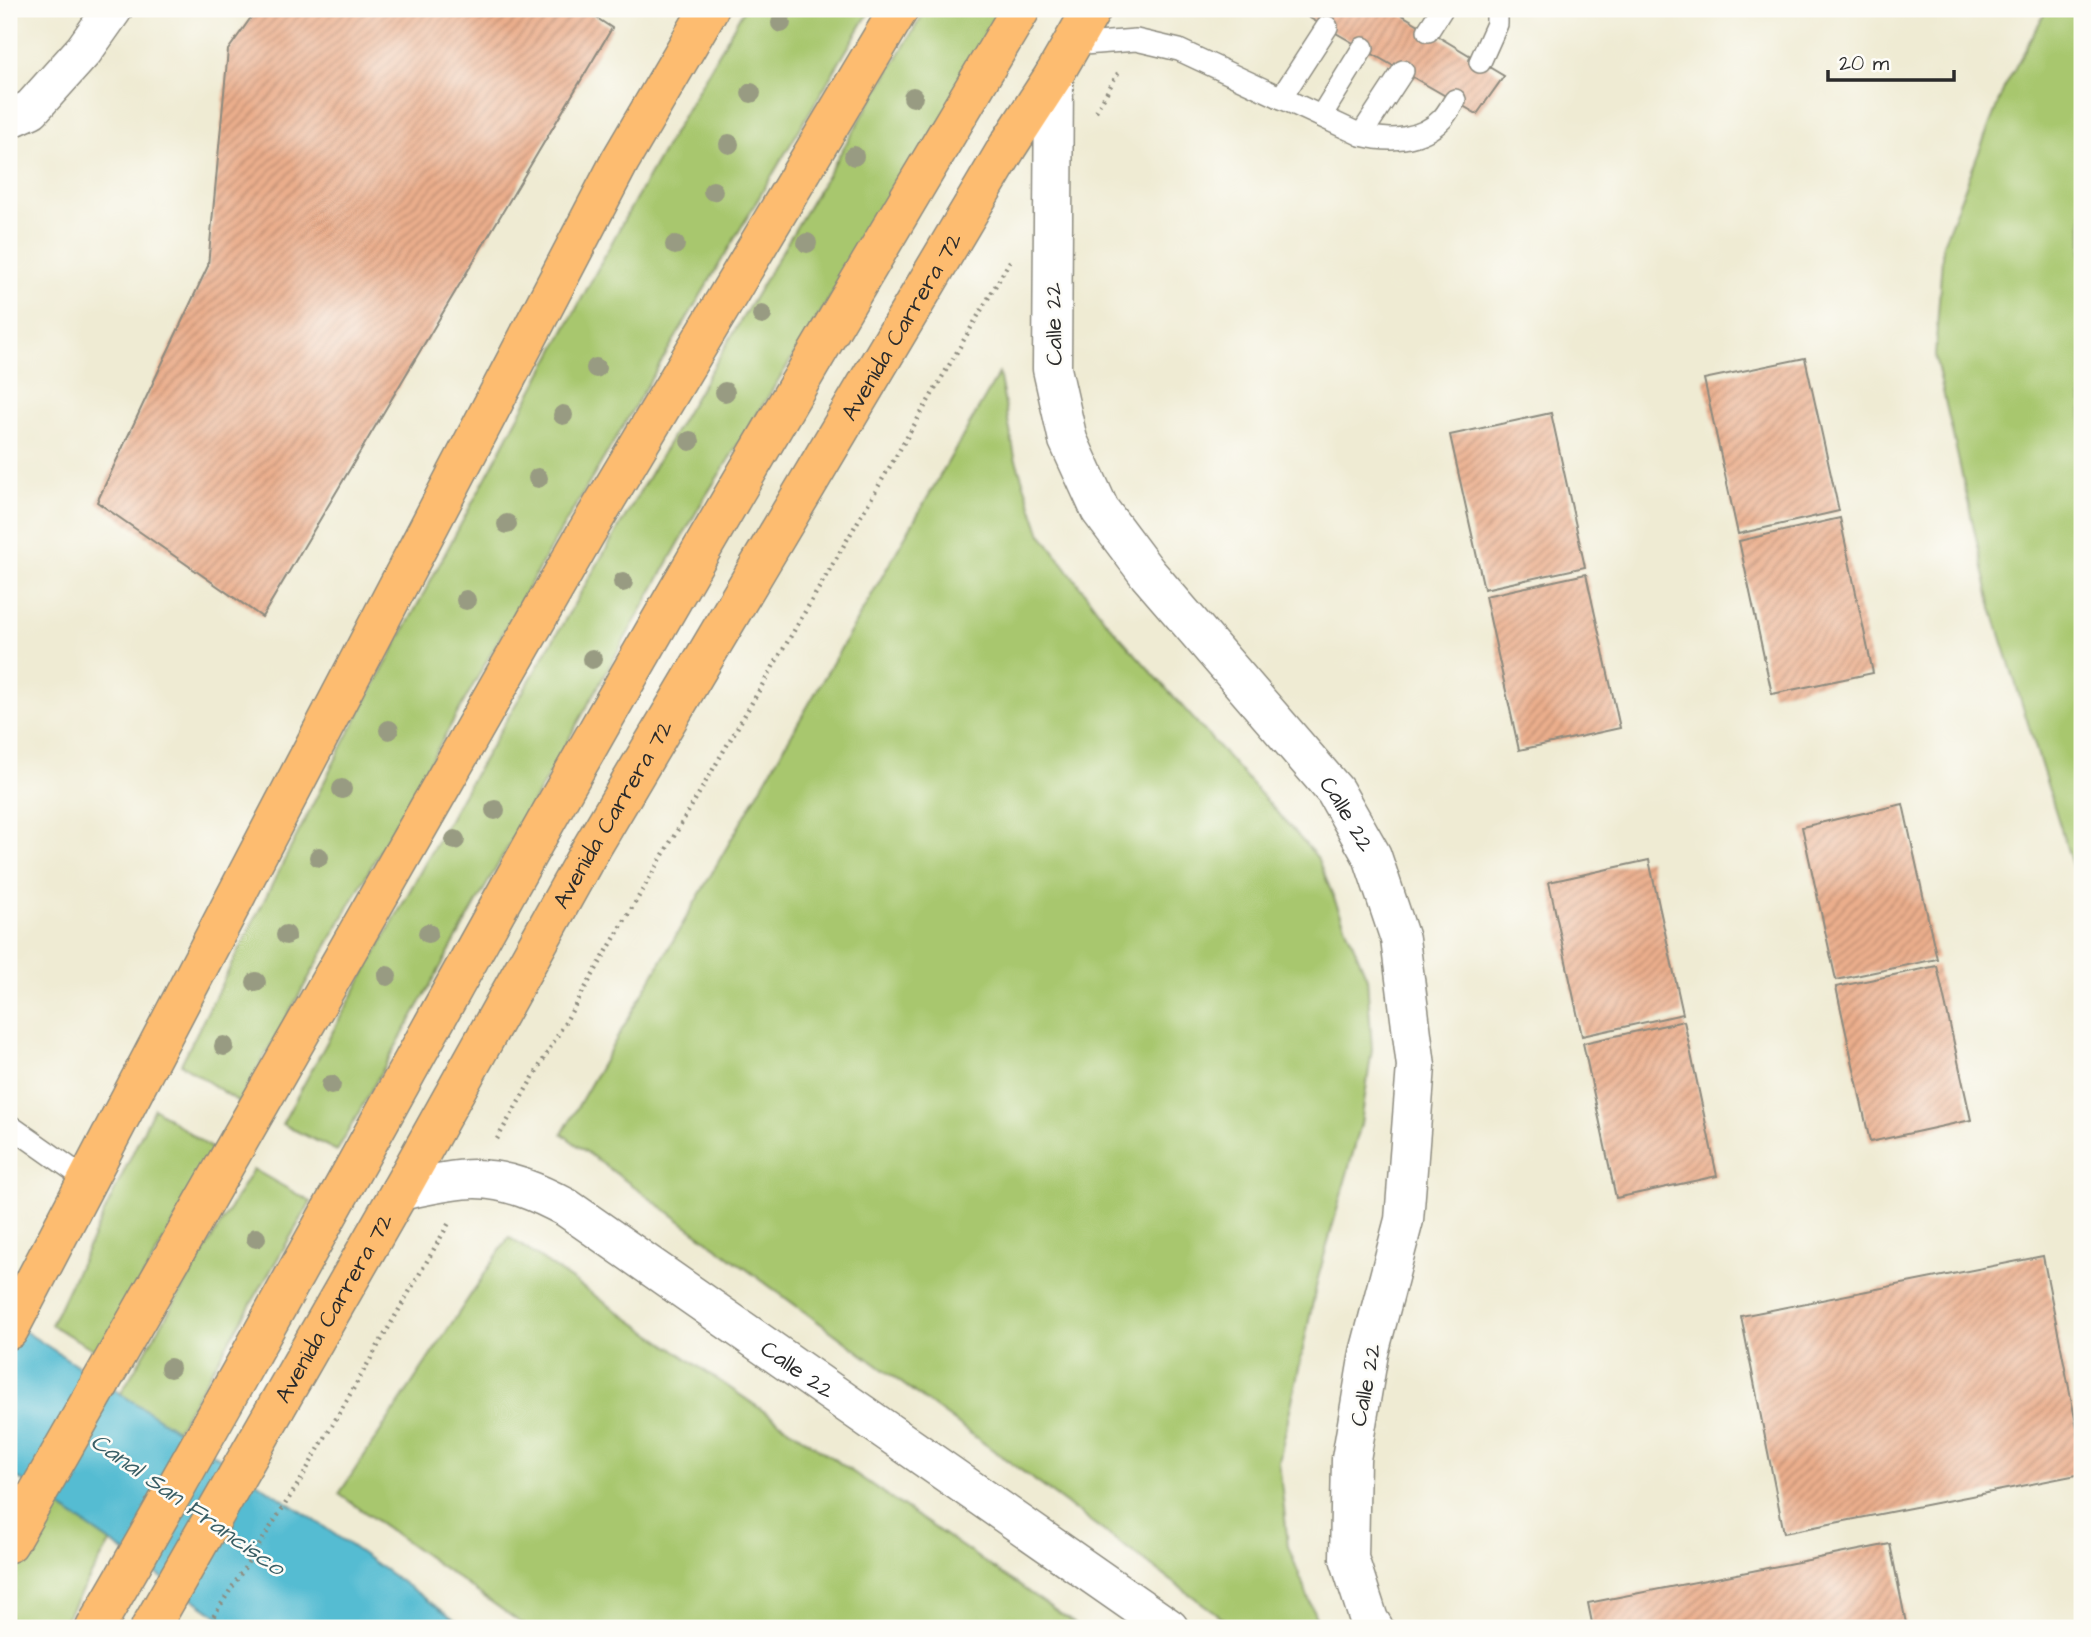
<svg xmlns="http://www.w3.org/2000/svg" width="2091" height="1637" font-family="'Architects Daughter',sans-serif">
<style>
.green{fill:#a8c76e;stroke:#6a794c;stroke-width:2}
.water{fill:#54bcd2;stroke:#40747e;stroke-width:2}
.building{fill:url(#building-hatch)}
.lines{fill:none;stroke-linecap:round;stroke-linejoin:round}
.lane-casing{stroke:#8d8b7f;stroke-width:24}
.street-casing{stroke:#8d8b7f;stroke-width:41}
.highway-casing{stroke:#8d8b7f;stroke-width:41}
.path{stroke:#8d8b7f;stroke-width:4.5;stroke-dasharray:2 5;stroke-linecap:butt}
.lane{stroke:#fff;stroke-width:21}
.street{stroke:#fff;stroke-width:38}
.highway{stroke:#fdbc6f;stroke-width:38}
.tree{fill:#989b82}
.labels{text-anchor:middle;stroke-width:5;stroke-linejoin:round;paint-order:stroke}
.street-label{font-size:23px;fill:#2b2b2b;stroke:#fdfcf7}
.water-label{font-size:24px;font-style:italic;fill:#395e65;stroke:#fdfcf7}
</style>
<defs>
<pattern id="building-hatch" width="6" height="6" patternUnits="userSpaceOnUse" patternTransform="scale(1.75)"><rect width="6" height="6" fill="#ebae8c"/><path d="M-1 1l2-2M0 6l6-6M5 7l2-2" fill="none" stroke="#bf8e73"/></pattern>
</defs>
<rect width="100%" height="100%" fill="#fdfcf7"/>
<filter id="ink" filterUnits="userSpaceOnUse"><feTurbulence type="fractalNoise" baseFrequency=".0143" numOctaves="2"/><feDisplacementMap in="SourceGraphic" scale="14" xChannelSelector="R" yChannelSelector="G"/><feConvolveMatrix kernelMatrix="1 2 1 2 8 2 1 2 1" color-interpolation-filters="sRGB"/></filter>
<filter id="wash" filterUnits="userSpaceOnUse"><feTurbulence type="fractalNoise" baseFrequency=".00686" numOctaves="4" result="noise"/><feDisplacementMap in="SourceGraphic" scale="28" xChannelSelector="R" yChannelSelector="G"/><feGaussianBlur stdDeviation="1.57" result="paint"/><feColorMatrix in="noise" values="0 0 0 0 0 0 0 0 0 0 0 0 0 0 0 0 0 1.4 0 .05"/><feComposite in="paint" operator="in"/></filter>
<g filter="url(#wash)">
<rect width="100%" height="100%" fill="#efebd3"/>
<g class="green">
<path d="M744 9H871L547 554 239 1102 181 1064 350 731 626 216Z"/>
<path d="M926 9H1011L702 502 337 1151 282 1124 458 803 687 411Z"/>
<path d="M2047 9H2082V896L1992 608 1935 356 1943 244 2004 88Z"/>
<path d="M999 373 1015 457 1040 532 1105 620 1317 857 1367 978 1372 1049 1361 1124 1318 1278 1279 1462 1288 1546 1320 1628H1236L562 1134Z"/>
<path d="M154 1108 215 1151 100 1353 51 1325Z"/>
<path d="M253 1169 311 1202 60 1628H9V1583Z"/>
<path d="M509 1237 1081 1628H528L339 1494Z"/>
</g>
<path class="water" d="M9 1321 310 1517 467 1628H235L9 1472Z"/>
<g id="blocks">
<g class="building">
<path d="M257 9H583L612 28 262 617 97 502 208 266 228 50Z"/>
<path d="M1313 9H1392L1504 76 1477 114 1308 17Z"/>
<path d="M1805 358 1839 511 1738 534 1704 379Z"/>
<path d="M1551 413 1585 567 1484 589 1450 435Z"/>
<path d="M1840 518 1873 673 1772 694 1739 541Z"/>
<path d="M1586 574 1620 728 1519 750 1485 596Z"/>
<path d="M1903 804 1937 959 1836 980 1802 827Z"/>
<path d="M1649 860 1683 1014 1582 1036 1549 882Z"/>
<path d="M1937 966 1971 1120 1870 1142 1836 987Z"/>
<path d="M1684 1021 1717 1176 1616 1198 1583 1043Z"/>
<path d="M2043 1256 2082 1454V1474L1784 1533 1741 1316Z"/>
<path d="M1890 1544 1907 1628H1593L1588 1603Z"/>
</g>
</g>
</g>
<g filter="url(#ink)">
<use href="#blocks" fill-opacity="0" stroke="#8d8b7f" stroke-width="2"/>
<g class="lines">
<g class="lane-casing">
<g id="lane">
<path d="M1428 31 1442 9"/>
<path d="M1071 45 1136 40 1179 50 1361 135C1389 142 1421 141 1442 119 1447 114 1451 106 1455 100"/>
<path d="M1480 62 1497 24V9"/>
<path d="M1281 98 1327 27"/>
<path d="M1321 116 1363 48"/>
<path d="M1361 135 1403 71"/>
<path d="M9 1125 87 1180"/>
</g>
</g>
<g class="street-casing">
<g id="street">
<path id="s1" d="M1054 75 1052 369 1068 440 1100 510 1148 574 1335 791 1372 856 1400 939 1416 1066 1404 1220 1369 1353 1351 1459 1349 1558 1369 1620 1374 1628"/>
<path d="M9 119 31 109 84 50 113 9"/>
<path id="s2" d="M400 1191C424 1186 451 1179 475 1179 508 1179 539 1193 567 1208L1169 1628"/>
</g>
</g>
<g class="highway-casing">
<g id="highway">
<path d="M9 1330 620 161 709 9"/>
<path d="M9 1543 586 533 899 9"/>
<path d="M95 1628C257 1350 408 1066 566 786 714 524 868 267 1021 9"/>
<path id="s3" d="M150 1628 400 1191 585 859 1008 146 1054 75 1092 9"/>
</g>
</g>
<g class="path">
<path d="M1096 111 1118 73"/>
<path d="M497 1139 1010 261"/>
<path d="M206 1628 300 1481 449 1223"/>
</g>
<use href="#lane" class="lane"/>
<use href="#street" class="street"/>
<use href="#highway" class="highway"/>
</g>
<g class="tree">
<circle cx="781" cy="23" r="10"/>
<circle cx="751" cy="93" r="10"/>
<circle cx="913" cy="97" r="10"/>
<circle cx="729" cy="144" r="10"/>
<circle cx="854" cy="156" r="10"/>
<circle cx="713" cy="191" r="10"/>
<circle cx="807" cy="243" r="10"/>
<circle cx="675" cy="245" r="10"/>
<circle cx="762" cy="315" r="10"/>
<circle cx="596" cy="368" r="10"/>
<circle cx="725" cy="392" r="10"/>
<circle cx="563" cy="415" r="10"/>
<circle cx="690" cy="441" r="10"/>
<circle cx="538" cy="478" r="10"/>
<circle cx="507" cy="524" r="10"/>
<circle cx="623" cy="582" r="10"/>
<circle cx="466" cy="600" r="10"/>
<circle cx="592" cy="659" r="10"/>
<circle cx="389" cy="730" r="10"/>
<circle cx="342" cy="789" r="10"/>
<circle cx="495" cy="810" r="10"/>
<circle cx="455" cy="840" r="10"/>
<circle cx="319" cy="857" r="10"/>
<circle cx="428" cy="933" r="10"/>
<circle cx="286" cy="935" r="10"/>
<circle cx="387" cy="976" r="10"/>
<circle cx="256" cy="982" r="10"/>
<circle cx="224" cy="1046" r="10"/>
<circle cx="331" cy="1085" r="10"/>
<circle cx="256" cy="1238" r="10"/>
<circle cx="170" cy="1368" r="10"/>
</g>
</g>
<g class="labels">
<g class="street-label">
<text transform="translate(1053 324) rotate(-91)" y="8">Calle 22</text>
<text dy="8" stroke="none"><textPath href="#s3" startOffset="1503">Avenida Carrera 72</textPath></text>
<text dy="8" stroke="none"><textPath href="#s3" startOffset="936">Avenida Carrera 72</textPath></text>
<text dy="8" stroke="none"><textPath href="#s1" startOffset="836">Calle 22</textPath></text>
<text dy="8" stroke="none"><textPath href="#s3" startOffset="369">Avenida Carrera 72</textPath></text>
<text dy="8" stroke="none"><textPath href="#s2" startOffset="455">Calle 22</textPath></text>
<text transform="translate(1365 1385) rotate(-79)" y="8">Calle 22</text>
</g>
<g class="water-label">
<text transform="translate(188 1504) rotate(35)" y="8">Canal San Francisco</text>
</g>
</g>
<rect width="2091" height="1637" fill="none" stroke="#fdfcf7" stroke-width="35"/>
<path d="M1828 70v10h126v-10" fill="none" stroke="#2b2b2b" stroke-width="3.5"/>
<text x="1839" y="70" font-size="21" fill="#2b2b2b" stroke="#fdfcf7" stroke-width="5" paint-order="stroke">20 m</text>
</svg>
